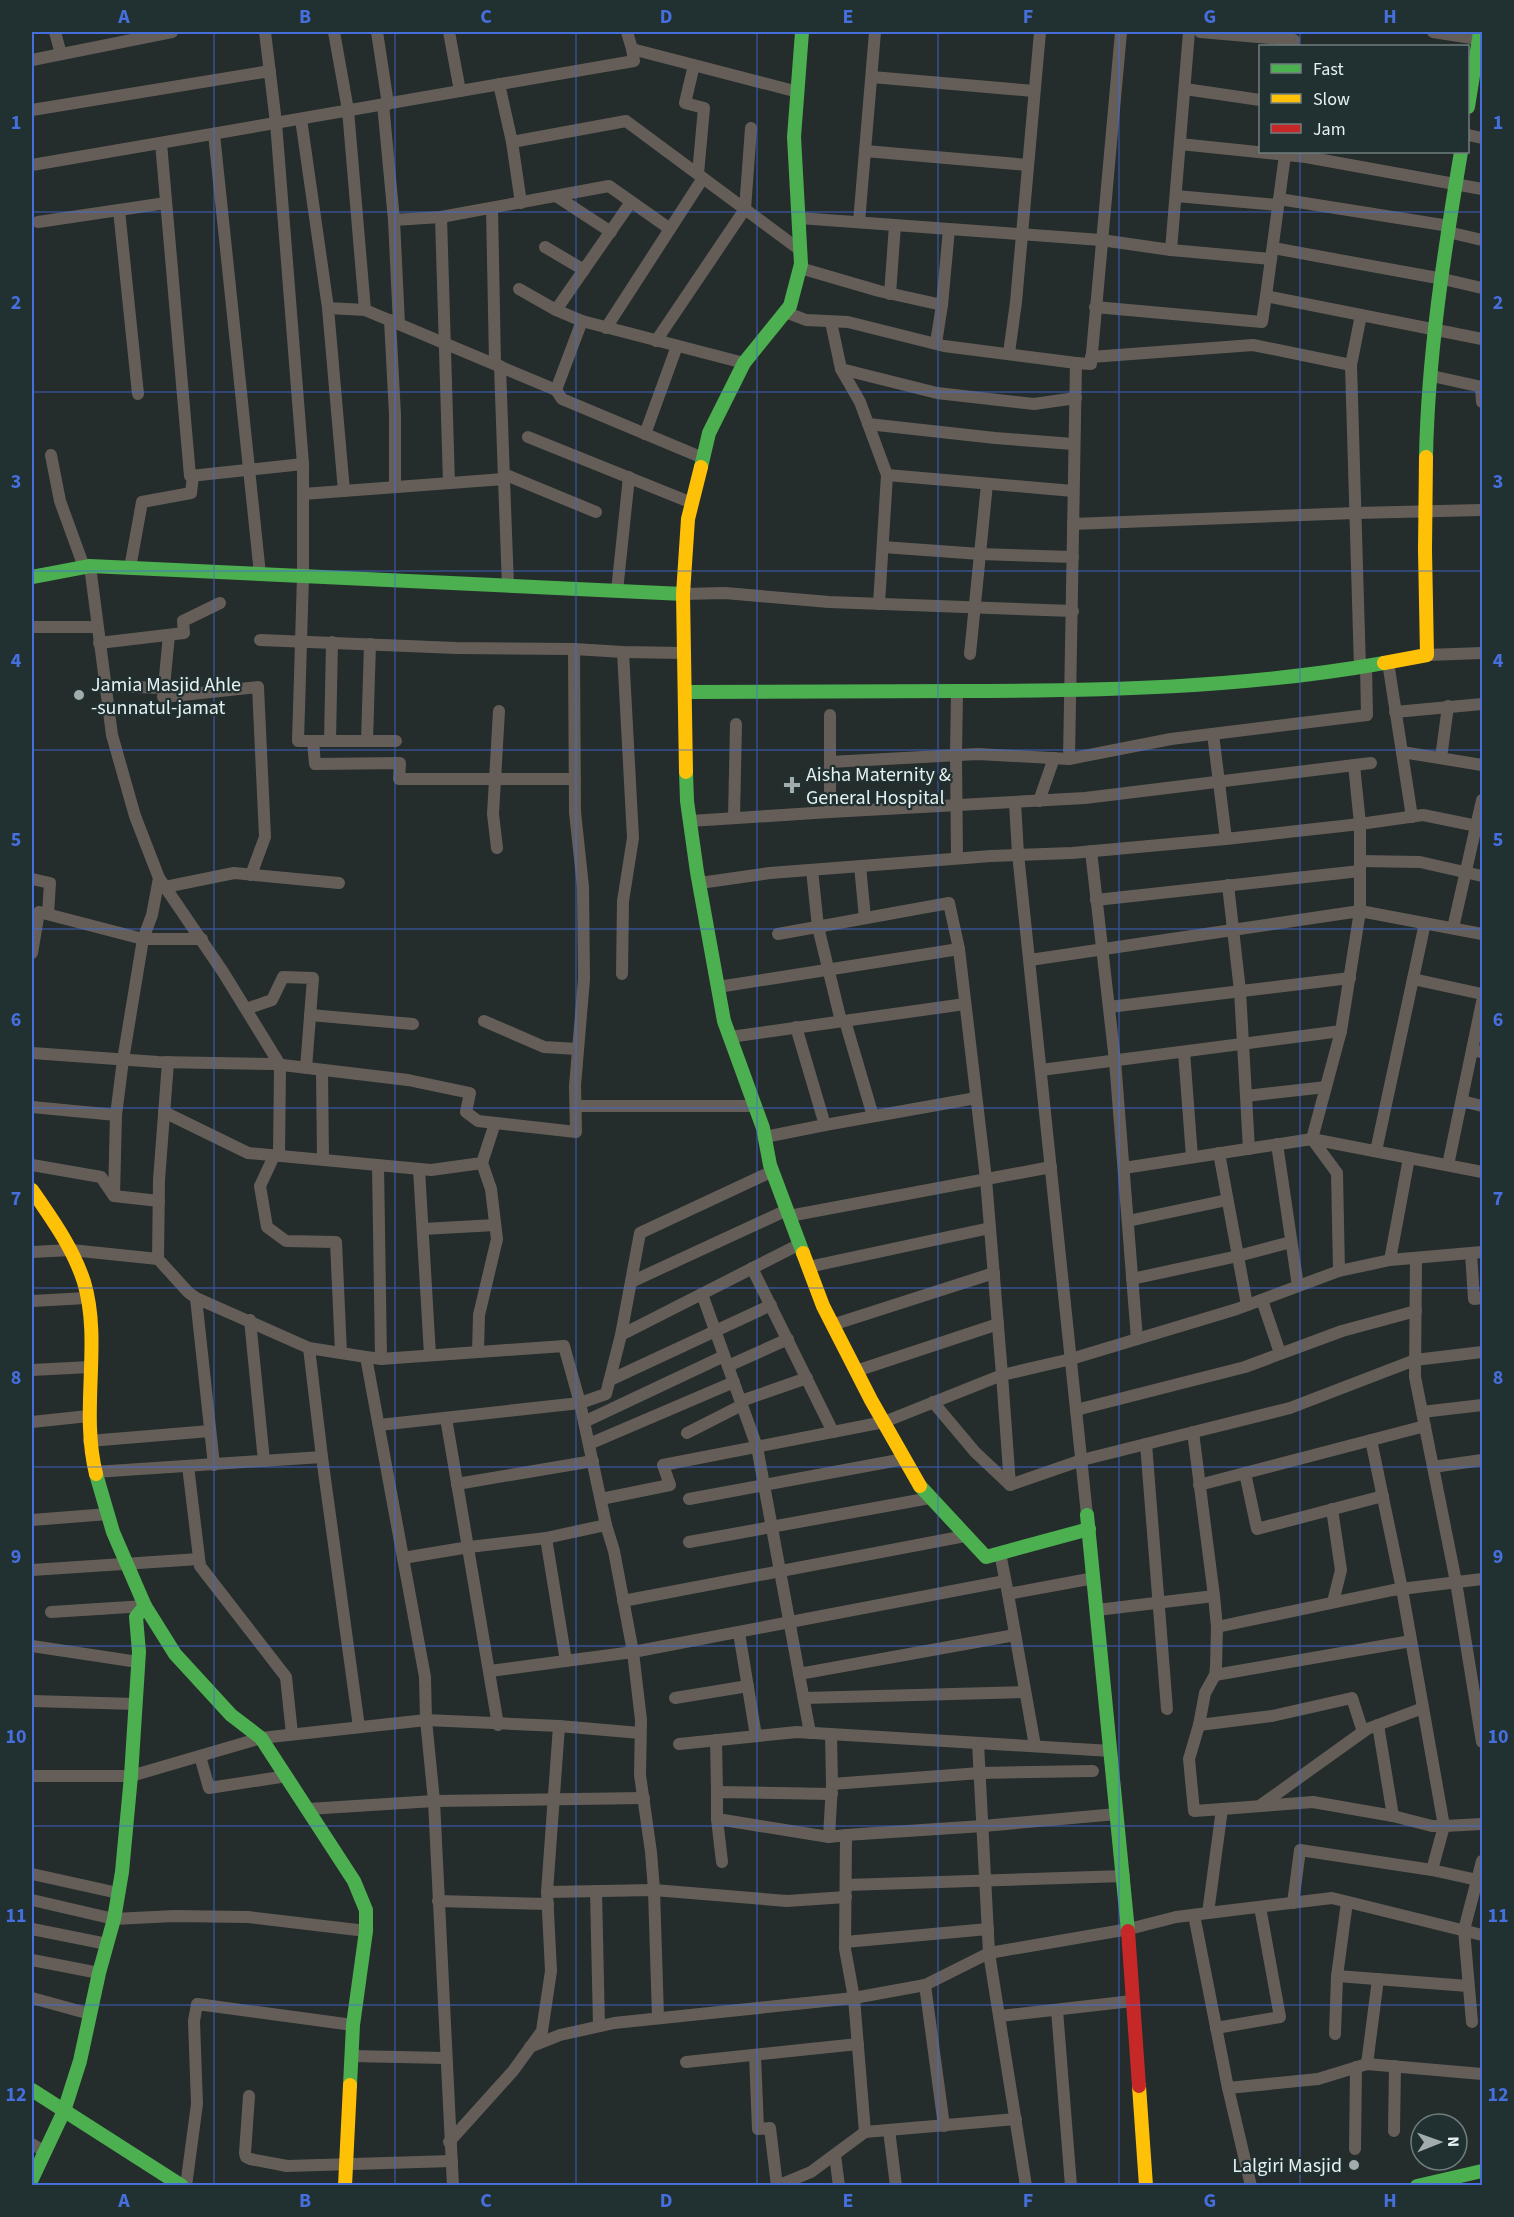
<svg xmlns="http://www.w3.org/2000/svg" width="1514" height="2217" font-family="'Source Sans 3',sans-serif">
<style>
.lines{fill:none;stroke-linecap:round;stroke-linejoin:round}
.street{stroke:#655e58;stroke-width:12}
.fast{stroke:#4caf50;stroke-width:14}
.slow{stroke:#ffc107;stroke-width:14}
.jam{stroke:#c62828;stroke-width:14}
.grid{fill:none;stroke:#456fdd;stroke-width:1.5;stroke-opacity:0.55}
.poi-dot{fill:#a3acac;stroke:#213030;stroke-width:2}
.labels{text-anchor:middle;stroke-width:4.5;stroke-linejoin:round;paint-order:stroke}
.poi-label{font-size:20px;fill:#e7f1f1;stroke:#213030;text-anchor:start}
.neatline{fill:none;stroke:#456fdd;stroke-width:2}
.grid-label{font-size:20px;text-anchor:middle;font-weight:bold;fill:#456fdd}
</style>
<rect width="100%" height="100%" fill="#242c2c"/>
<g class="lines">
<g class="street">
<path d="M55 32 61 54"/>
<path d="M265 32 276 123 303 464V576L298 741H396"/>
<path d="M334 32 348 110 365 310"/>
<path d="M377 32 388 104"/>
<path d="M449 32 460 91"/>
<path d="M627 32 632 49 798 92"/>
<path d="M1200 32 1294 40 1293 46"/>
<path d="M1433 32 1478 39"/>
<path d="M32 60 172 32"/>
<path d="M694 65 685 103 704 108 698 174"/>
<path d="M872 77 1034 91"/>
<path d="M499 84 512 142 626 121 800 250"/>
<path d="M1185 89 1260 100"/>
<path d="M383 104 394 220 441 217 609 186 670 229"/>
<path d="M32 110 270 71"/>
<path d="M301 119 328 308 365 310 556 390 582 321 744 363"/>
<path d="M214 134 260 574"/>
<path d="M1468 135 1482 138"/>
<path d="M512 142 521 203"/>
<path d="M161 143 190 476 303 464"/>
<path d="M1180 144 1306 157 1482 189"/>
<path d="M865 151 1028 165"/>
<path d="M32 165 634 61 632 49"/>
<path d="M556 196 611 232"/>
<path d="M1176 196 1278 205"/>
<path d="M1279 199 1449 226"/>
<path d="M492 208 495 363"/>
<path d="M119 210 138 394"/>
<path d="M441 217 449 483"/>
<path d="M799 218 1101 240 1171 250 1189 32"/>
<path d="M394 220 399 324"/>
<path d="M38 222 166 203"/>
<path d="M859 222 875 32"/>
<path d="M1448 232 1482 240"/>
<path d="M545 247 584 270"/>
<path d="M1273 248 1443 279 1482 288"/>
<path d="M1171 250 1271 259"/>
<path d="M800 268 879 291 942 305 949 229"/>
<path d="M519 289 556 310"/>
<path d="M890 294 895 225"/>
<path d="M1266 296 1285 155"/>
<path d="M1095 307 1262 322 1266 296 1482 339"/>
<path d="M328 308 344 491"/>
<path d="M785 312 806 320 848 322 944 346 1076 363"/>
<path d="M390 320 395 415V487"/>
<path d="M582 321 556 310 631 202"/>
<path d="M831 322 841 369 860 402 887 475 879 604"/>
<path d="M606 328 703 178"/>
<path d="M656 341 745 209 751 128"/>
<path d="M936 343 942 305"/>
<path d="M1009 353 1016 302 1040 32"/>
<path d="M1091 357 1253 345 1351 365"/>
<path d="M500 366 504 479"/>
<path d="M841 369 937 393 1034 404 1076 398"/>
<path d="M1432 376 1482 387"/>
<path d="M1481 387 1482 402"/>
<path d="M556 390 562 399 703 458"/>
<path d="M868 424 995 438 1073 444"/>
<path d="M645 434 677 346"/>
<path d="M528 437 692 503"/>
<path d="M51 455 60 501 84 567"/>
<path d="M504 474 596 512"/>
<path d="M887 475 1073 491"/>
<path d="M303 494 504 479 508 586"/>
<path d="M1073 524 1355 513 1482 510"/>
<path d="M883 547 980 554 1073 557"/>
<path d="M130 568 142 502 191 493 193 476"/>
<path d="M617 591 629 477"/>
<path d="M683 594 725 593 829 602 1073 611"/>
<path d="M32 627H97"/>
<path d="M169 635 163 697 258 687 265 837 251 875"/>
<path d="M260 640 456 648 574 649 623 652 683 653"/>
<path d="M99 643 184 633 183 621 220 603"/>
<path d="M970 654 987 484"/>
<path d="M1427 655 1482 653"/>
<path d="M1388 662 1412 817"/>
<path d="M1360 668 1351 365 1361 315"/>
<path d="M105 686 164 688"/>
<path d="M1395 712 1482 704"/>
<path d="M1213 734 1226 839"/>
<path d="M313 741 315 764 400 763 399 779H575"/>
<path d="M330 741 332 642"/>
<path d="M367 741 370 644"/>
<path d="M1402 752 1482 765"/>
<path d="M1441 758 1448 706"/>
<path d="M1069 759 1076 363 1091 364 1121 32"/>
<path d="M830 762 978 754 1069 759 1171 739 1367 715 1366 666"/>
<path d="M1039 801 1054 758"/>
<path d="M1015 803 1018 854 1087 1515"/>
<path d="M830 812 1085 798 1371 763"/>
<path d="M734 818 736 724"/>
<path d="M690 821 830 812V715"/>
<path d="M497 848 493 814 499 711"/>
<path d="M1091 851 1115 1061 1137 1339"/>
<path d="M957 858 956 755 957 691"/>
<path d="M1360 861 1420 862 1482 876"/>
<path d="M860 866 865 918"/>
<path d="M812 870 818 927 841 1021"/>
<path d="M159 878 223 972 280 1065 279 1156"/>
<path d="M32 879 50 883 48 914"/>
<path d="M700 883 770 873 991 856 1072 853 1226 839 1360 824 1423 815 1482 827"/>
<path d="M1228 885 1240 991 1249 1149"/>
<path d="M165 887 234 873 339 883"/>
<path d="M1096 900 1360 871"/>
<path d="M1453 928 1482 800"/>
<path d="M778 934 949 903 959 949"/>
<path d="M32 953 39 912 143 939H202"/>
<path d="M1030 960 1360 911 1482 934"/>
<path d="M622 974 623 901 633 838 623 652"/>
<path d="M1413 979 1482 994"/>
<path d="M1109 1007 1350 978"/>
<path d="M246 1009 272 1000 283 977 313 978 306 1068"/>
<path d="M310 1015 413 1024"/>
<path d="M484 1021 544 1047 577 1049"/>
<path d="M845 1021 873 1116"/>
<path d="M730 1037 965 1004"/>
<path d="M1472 1050 1482 1002"/>
<path d="M1184 1052 1192 1157"/>
<path d="M32 1053 158 1062 274 1064 408 1080 470 1093 466 1112 478 1121 576 1132 575 1086 584 979 583 887 575 812 574 649"/>
<path d="M322 1070 323 1160"/>
<path d="M1041 1070 1341 1031 1360 911V824L1354 765"/>
<path d="M1246 1096 1326 1087"/>
<path d="M1462 1101 1482 1106"/>
<path d="M576 1106H755"/>
<path d="M32 1107 116 1115 123 1060 143 939 152 915 159 878 135 816 112 735 90 566"/>
<path d="M164 1112 248 1153 431 1170 482 1163 495 1123"/>
<path d="M825 1125 976 1098"/>
<path d="M765 1137 825 1125 796 1027"/>
<path d="M1277 1144 1298 1286"/>
<path d="M1376 1151 1425 923"/>
<path d="M1219 1153 1247 1305"/>
<path d="M274 1156 260 1186 267 1227 286 1241 336 1242 341 1353"/>
<path d="M32 1165 101 1177 114 1196 159 1201"/>
<path d="M378 1165 381 1359"/>
<path d="M1448 1165 1472 1050 1482 1052"/>
<path d="M1124 1168 1312 1139 1482 1172"/>
<path d="M419 1169 430 1355"/>
<path d="M114 1196 116 1115"/>
<path d="M789 1216 1051 1167"/>
<path d="M1128 1221 1227 1200"/>
<path d="M423 1229 495 1225"/>
<path d="M32 1252 71 1250 158 1259 188 1292 196 1298 309 1348 366 1357 381 1359 564 1346 580 1403 606 1525 614 1551 633 1652 641 1720 640 1775 651 1852 654 1890 658 2017"/>
<path d="M1471 1253 1474 1299 1482 1298"/>
<path d="M1416 1258 1415 1377 1456 1582 1482 1742"/>
<path d="M158 1259 159 1180 168 1062"/>
<path d="M1390 1260 1409 1158"/>
<path d="M808 1267 990 1228"/>
<path d="M752 1268 833 1432"/>
<path d="M1339 1271 1337 1173 1312 1139 1341 1031"/>
<path d="M1132 1279 1238 1256 1291 1242"/>
<path d="M631 1282 787 1210"/>
<path d="M702 1294 757 1447 810 1733"/>
<path d="M196 1298 214 1465"/>
<path d="M1262 1300 1280 1353"/>
<path d="M32 1301 86 1298"/>
<path d="M250 1320 264 1461"/>
<path d="M832 1325 994 1273"/>
<path d="M621 1335 640 1233 773 1171"/>
<path d="M309 1348 322 1457 359 1727"/>
<path d="M478 1352 479 1315 497 1239 491 1189 482 1163"/>
<path d="M366 1357 425 1677 426 1720 434 1801 453 2186"/>
<path d="M728 1366 788 1339"/>
<path d="M32 1370 90 1367"/>
<path d="M856 1371 998 1324"/>
<path d="M610 1380 771 1305"/>
<path d="M741 1401 807 1378"/>
<path d="M933 1402 975 1452 1010 1485 1082 1460 1290 1408 1415 1360 1482 1352"/>
<path d="M1076 1410 1245 1367 1342 1331 1416 1311"/>
<path d="M1422 1412 1482 1405"/>
<path d="M446 1418 498 1725"/>
<path d="M32 1422 88 1416"/>
<path d="M584 1422 724 1356"/>
<path d="M379 1425 580 1403 606 1394 621 1335 800 1244"/>
<path d="M687 1433 742 1405"/>
<path d="M1371 1440 1402 1589 1444 1826 1482 1824"/>
<path d="M89 1441 210 1431"/>
<path d="M589 1444 734 1382"/>
<path d="M1146 1444 1167 1709"/>
<path d="M188 1466 200 1566 286 1677 292 1734"/>
<path d="M1433 1467 1482 1460"/>
<path d="M95 1472 322 1457"/>
<path d="M1245 1473 1257 1529 1383 1496"/>
<path d="M457 1484 593 1461"/>
<path d="M1010 1485 1002 1375 1071 1359 1237 1309 1339 1271 1390 1260 1482 1252"/>
<path d="M1199 1485 1425 1426"/>
<path d="M601 1499 670 1485 663 1465 884 1422 1002 1375 986 1179 959 949 718 987"/>
<path d="M689 1499 904 1459"/>
<path d="M1332 1509 1341 1570 1333 1602"/>
<path d="M32 1520 108 1514"/>
<path d="M546 1538 566 1661"/>
<path d="M689 1542 930 1498"/>
<path d="M1000 1553 1008 1594 1094 1578"/>
<path d="M403 1558 469 1547 546 1538 606 1525"/>
<path d="M32 1570 199 1559"/>
<path d="M1008 1594 1035 1746"/>
<path d="M1214 1596 1217 1627 1216 1667 1215 1675 1205 1693 1199 1725 1189 1759 1194 1811 1222 1809"/>
<path d="M623 1601 965 1536"/>
<path d="M1097 1610 1214 1596 1193 1432"/>
<path d="M51 1612 145 1606"/>
<path d="M1217 1627 1393 1590 1482 1579"/>
<path d="M739 1633 756 1736"/>
<path d="M32 1646 138 1662"/>
<path d="M490 1671 633 1652 1005 1581"/>
<path d="M799 1674 1015 1635"/>
<path d="M1215 1675 1411 1641"/>
<path d="M675 1698 748 1686"/>
<path d="M804 1698 1025 1692"/>
<path d="M32 1701 136 1704"/>
<path d="M1199 1725 1272 1716 1352 1698 1363 1732"/>
<path d="M1378 1725 1393 1816"/>
<path d="M831 1734 832 1784 829 1837 846 1835 845 1949 854 1998 865 2132"/>
<path d="M716 1740 717 1792"/>
<path d="M978 1743 989 1953 1026 2186"/>
<path d="M679 1744 797 1732 1111 1751"/>
<path d="M200 1756 209 1788 287 1776"/>
<path d="M32 1776H131L261 1738 426 1720 559 1726 640 1733"/>
<path d="M832 1784 980 1773 1093 1771"/>
<path d="M1261 1805 1367 1729 1423 1708"/>
<path d="M308 1809 434 1801 644 1798"/>
<path d="M717 1819 829 1837"/>
<path d="M846 1835 983 1826 1117 1814"/>
<path d="M722 1862 717 1819V1792L832 1794"/>
<path d="M1432 1870 1482 1881"/>
<path d="M32 1874 118 1893"/>
<path d="M846 1885 1124 1876"/>
<path d="M596 1891 599 2026"/>
<path d="M547 1892 654 1890 787 1901 846 1897"/>
<path d="M32 1900 114 1919 174 1916 248 1917 366 1931"/>
<path d="M438 1901 548 1904"/>
<path d="M1208 1913 1222 1809 1313 1802 1393 1816 1432 1826H1444L1432 1870 1300 1850 1293 1903"/>
<path d="M1194 1915 1228 2088"/>
<path d="M32 1929 107 1944"/>
<path d="M845 1942 988 1929"/>
<path d="M32 1960 99 1973"/>
<path d="M1337 1976 1468 1986"/>
<path d="M925 1985 944 2126"/>
<path d="M32 1998 90 2014"/>
<path d="M1057 2010 1071 2186"/>
<path d="M1000 2016 1132 2001"/>
<path d="M1472 2022 1464 1930 1482 1861"/>
<path d="M1216 2028 1280 2017 1260 1907"/>
<path d="M1335 2034 1337 1976 1347 1902"/>
<path d="M530 2047 560 2035 614 2023 854 1998 925 1985 989 1953 1129 1929 1176 1917 1208 1913 1332 1898 1482 1935"/>
<path d="M755 2055 758 2129 770 2128 777 2186"/>
<path d="M352 2056 445 2058"/>
<path d="M686 2062 858 2044"/>
<path d="M1367 2064 1378 1979"/>
<path d="M249 2096 245 2153 246 2157 250 2159 287 2166 452 2161"/>
<path d="M889 2130 896 2186"/>
<path d="M1394 2131 1395 2066"/>
<path d="M449 2142 513 2071 542 2031 551 1971 547 1892 559 1726"/>
<path d="M32 2144 45 2152"/>
<path d="M1355 2149 1356 2067"/>
<path d="M835 2155 839 2186"/>
<path d="M186 2186 197 2104 194 2021 197 2004 353 2025"/>
<path d="M777 2186 811 2172 865 2132 1016 2119"/>
<path d="M1251 2186 1228 2088 1318 2079 1367 2064 1482 2074"/>
</g>
<g class="fast">
<path d="M1468 107 1480 32"/>
<path d="M1426 457C1428 355 1444 253 1461 152"/>
<path d="M701 467 709 433 744 363 790 306 801 264 794 137 802 32"/>
<path d="M32 577 90 566 683 594"/>
<path d="M686 692C777 692 868 692 959 691 1101 691 1244 688 1384 663"/>
<path d="M686 772 687 801 697 872 724 1021 763 1128 770 1165 803 1253"/>
<path d="M96 1474 113 1532 145 1606 175 1654 231 1715 261 1738 354 1881 366 1910V1931L353 2025 350 2085"/>
<path d="M920 1486 986 1557 1089 1529"/>
<path d="M1087 1515 1128 1931"/>
<path d="M32 2090 182 2186"/>
<path d="M32 2179 64 2111 80 2061 99 1973 114 1919 122 1872 131 1776 139 1652 136 1617 145 1606"/>
<path d="M1417 2186 1482 2171"/>
</g>
<g class="slow">
<path d="M1384 663 1427 655 1425 550 1426 457"/>
<path d="M686 772 683 594 688 519 701 467"/>
<path d="M32 1190C52 1219 73 1248 84 1282 102 1342 80 1410 96 1474"/>
<path d="M803 1253 823 1306 871 1400 920 1486"/>
<path d="M1139 2086 1146 2186"/>
<path d="M345 2186 350 2085"/>
</g>
<path class="jam" d="M1128 1931 1139 2086"/>
</g>
<path class="grid" d="M214 32V2186M395 32V2186M576 32V2186M757 32V2186M938 32V2186M1119 32V2186M1300 32V46M1300 152V2186M32 212H1482M32 392H1482M32 571H1482M32 750H1482M32 929H1482M32 1108H1482M32 1288H1482M32 1467H1482M32 1646H1482M32 1826H1482M32 2005H1482"/>
<g class="poi-dot">
<circle cx="79" cy="695" r="6"/>
<path d="M789 776h6v6h6v6h-6v6h-6v-6h-6v-6h6z"/>
<circle cx="1354" cy="2165" r="6"/>
</g>
<g class="labels">
<g class="poi-label">
<text x="91" y="691">Jamia Masjid Ahle<tspan x="91" dy="23">-sunnatul-jamat</tspan></text>
<text x="806" y="781">Aisha Maternity &amp;<tspan x="806" dy="23">General Hospital</tspan></text>
<text x="1342" y="2172" text-anchor="end">Lalgiri Masjid</text>
</g>
</g>
<rect width="1514" height="2217" fill="none" stroke="#213030" stroke-width="66"/>
<rect x="1259" y="45" width="210" height="108" fill="#213030" stroke="#707d7d" stroke-width="1.5"/>
<rect x="1271" y="64" width="30" height="9" fill="#4caf50" stroke="#707d7d" stroke-width="1.5"/>
<text x="1313" y="75" font-size="18" fill="#e7f1f1">Fast</text>
<rect x="1271" y="94" width="30" height="9" fill="#ffc107" stroke="#707d7d" stroke-width="1.5"/>
<text x="1313" y="105" font-size="18" fill="#e7f1f1">Slow</text>
<rect x="1271" y="124" width="30" height="9" fill="#c62828" stroke="#707d7d" stroke-width="1.5"/>
<text x="1313" y="135" font-size="18" fill="#e7f1f1">Jam</text>
<g transform="translate(1439 2142) rotate(89)"><circle r="28" fill="#213030" stroke="#707d7d" stroke-width="1.5"/>
<path d="M0-4.5L10 22L0 15L-10 22Z" fill="#a3acac"/>
<text y="-9" font-size="16" font-weight="bold" text-anchor="middle" fill="#e7f1f1">N</text>
</g>
<rect x="33" y="33" width="1448" height="2151" class="neatline"/>
<g class="grid-label">
<text x="124" y="23">A</text>
<text x="305" y="23">B</text>
<text x="486" y="23">C</text>
<text x="666" y="23">D</text>
<text x="848" y="23">E</text>
<text x="1028" y="23">F</text>
<text x="1210" y="23">G</text>
<text x="1390" y="23">H</text>
<text x="16" y="129">1</text>
<text x="1498" y="129">1</text>
<text x="16" y="309">2</text>
<text x="1498" y="309">2</text>
<text x="16" y="488">3</text>
<text x="1498" y="488">3</text>
<text x="16" y="667">4</text>
<text x="1498" y="667">4</text>
<text x="16" y="846">5</text>
<text x="1498" y="846">5</text>
<text x="16" y="1026">6</text>
<text x="1498" y="1026">6</text>
<text x="16" y="1205">7</text>
<text x="1498" y="1205">7</text>
<text x="16" y="1384">8</text>
<text x="1498" y="1384">8</text>
<text x="16" y="1563">9</text>
<text x="1498" y="1563">9</text>
<text x="16" y="1743">10</text>
<text x="1498" y="1743">10</text>
<text x="16" y="1922">11</text>
<text x="1498" y="1922">11</text>
<text x="16" y="2101">12</text>
<text x="1498" y="2101">12</text>
<text x="124" y="2207">A</text>
<text x="305" y="2207">B</text>
<text x="486" y="2207">C</text>
<text x="666" y="2207">D</text>
<text x="848" y="2207">E</text>
<text x="1028" y="2207">F</text>
<text x="1210" y="2207">G</text>
<text x="1390" y="2207">H</text>
</g>
</svg>
